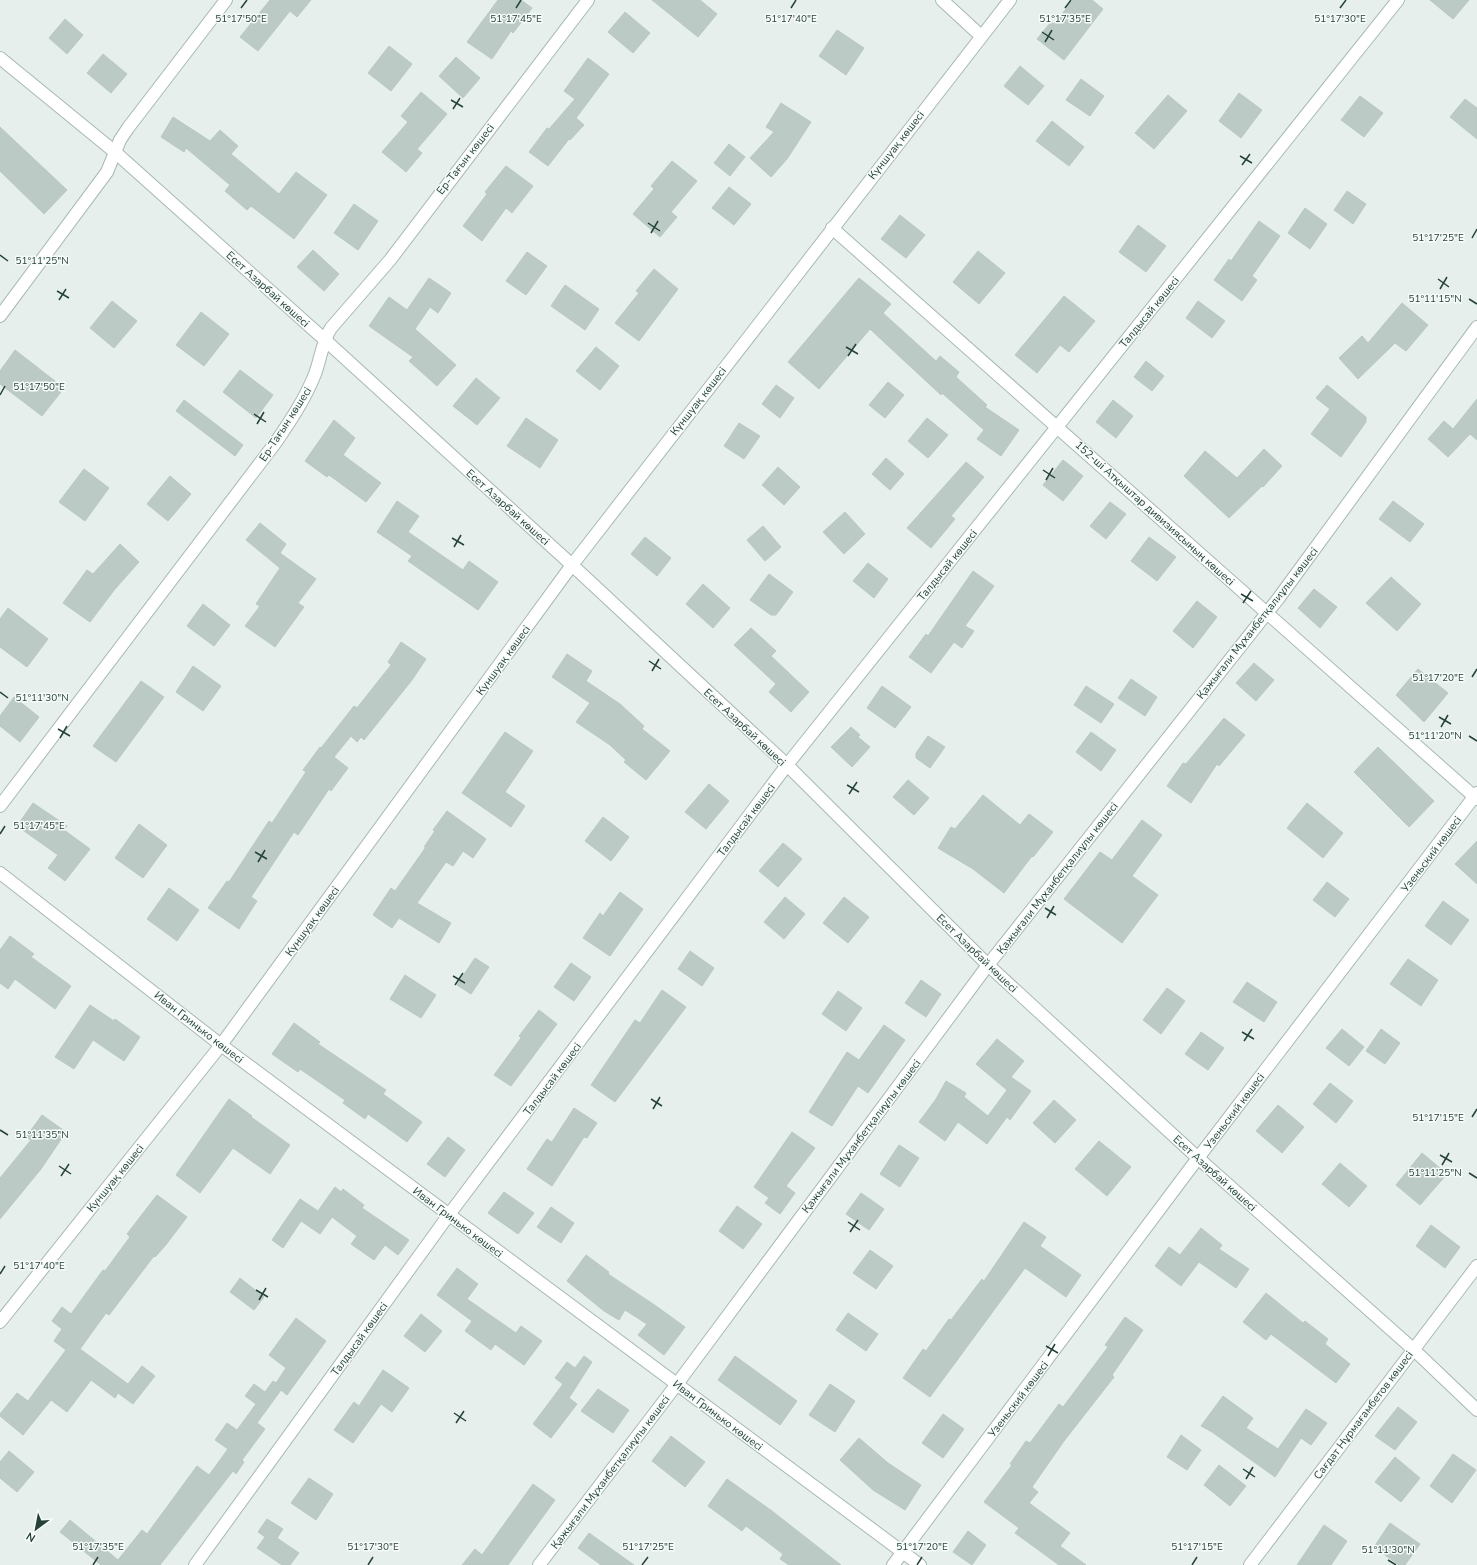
<svg xmlns="http://www.w3.org/2000/svg" width="1477" height="1565" font-family="'Nunito Sans',sans-serif">
<style>
.building{fill:#bbcac4;stroke:#b8c9c2}
.lines{fill:none;stroke-linecap:round;stroke-linejoin:round}
.minor-casing{stroke:#a8b8b2;stroke-width:14}
.tertiary-casing{stroke:#a8b8b2;stroke-width:14}
.minor{stroke:#fff;stroke-width:12}
.tertiary{stroke:#fff;stroke-width:12}
.ticks{fill:none;stroke:#24423a;stroke-width:1.5}
.labels{text-anchor:middle;stroke-width:3;stroke-linejoin:round;paint-order:stroke}
.street-label{font-size:11px;fill:#24423a;stroke:#f7fbf9}
.ticks-label{font-size:10px;text-anchor:middle;fill:#24423a;stroke:#f7fbf9;stroke-width:3;stroke-linejoin:round;paint-order:stroke}
</style>
<rect width="100%" height="100%" fill="#e6efeb"/>
<g class="building">
<path d="M270 0H311L297 17 290 11 258 51 240 37Z"/>
<path d="M498 0H521L532 8 513 33 511 31 492 59 467 42Z"/>
<path d="M652 0H700L717 14 698 37Z"/>
<path d="M1073 0H1092L1103 9 1064 60 1037 39 1051 22 1054 24Z"/>
<path d="M1430 0H1469L1453 19Z"/>
<path d="M625 12 650 33 633 53 608 32Z"/>
<path d="M65 19 83 35 67 54 49 38Z"/>
<path d="M837 30 864 48 846 75 819 56Z"/>
<path d="M389 46 412 64 391 91 368 73Z"/>
<path d="M103 54 127 74 111 93 87 73Z"/>
<path d="M456 57 480 78 463 98 439 76Z"/>
<path d="M588 58 609 74 576 118 584 125 570 140 569 139 548 166 529 152 547 128 549 129 575 99 564 91Z"/>
<path d="M1020 66 1044 86 1028 105 1004 86Z"/>
<path d="M1081 79 1104 96 1090 116 1066 100Z"/>
<path d="M421 92 447 114 417 149 422 153 406 172 382 152 408 122 401 116Z"/>
<path d="M1239 93 1262 110 1241 138 1219 121Z"/>
<path d="M1168 95 1187 111 1154 149 1135 133Z"/>
<path d="M1360 96 1383 113 1364 137 1341 120Z"/>
<path d="M1465 99 1477 108V139L1450 117Z"/>
<path d="M781 103 811 122 787 159 771 177 750 158 774 132 766 127Z"/>
<path d="M173 117 210 141 220 130 238 146 231 154 279 194 296 172 327 195 294 239 251 206 247 210 225 191 230 185 186 148 184 152 161 137Z"/>
<path d="M1052 121 1084 147 1069 166 1036 141Z"/>
<path d="M0 127 67 190 44 214 0 171Z"/>
<path d="M729 144 745 157 730 176 714 163Z"/>
<path d="M672 161 697 181 671 212 677 217 660 237 633 214 654 189 651 186Z"/>
<path d="M506 166 533 186 512 213 506 208 482 241 463 226 487 194 485 192Z"/>
<path d="M729 187 751 204 734 225 712 208Z"/>
<path d="M1347 191 1366 204 1353 224 1334 210Z"/>
<path d="M354 204 378 221 358 250 334 233Z"/>
<path d="M1305 208 1327 224 1310 249 1288 233Z"/>
<path d="M900 215 925 235 906 258 881 239Z"/>
<path d="M1259 221 1280 236 1252 276 1257 280 1242 301 1214 280 1229 259 1231 261Z"/>
<path d="M1138 225 1166 246 1146 272 1119 252Z"/>
<path d="M313 250 339 274 324 291 297 267Z"/>
<path d="M978 251 1005 273 979 304 953 282Z"/>
<path d="M527 252 547 266 526 295 506 281Z"/>
<path d="M654 269 678 289 639 341 615 323 639 293 636 291Z"/>
<path d="M429 278 451 293 438 313 430 307 415 329 456 365 437 386 409 361 413 357 369 326 389 297 407 310Z"/>
<path d="M859 278 891 304 883 313 936 361 940 356 959 372 956 377 987 405 985 407 1019 430 1001 456 977 439 984 430 942 393 941 395 870 329 819 389 788 362Z"/>
<path d="M565 285 599 309 585 330 551 306Z"/>
<path d="M1064 296 1095 321 1069 352 1060 345 1037 373 1015 355Z"/>
<path d="M112 301 137 321 114 348 90 328Z"/>
<path d="M1198 301 1225 321 1212 338 1186 318Z"/>
<path d="M1402 303 1428 325 1406 351 1395 343 1358 379 1339 358 1362 336 1368 343Z"/>
<path d="M201 312 229 334 204 366 176 345Z"/>
<path d="M596 347 619 366 600 390 576 371Z"/>
<path d="M15 350 64 388 42 416 0 384V371Z"/>
<path d="M1146 361 1164 376 1152 391 1134 377Z"/>
<path d="M240 370 273 395 256 418 223 392Z"/>
<path d="M476 378 500 398 477 425 453 406Z"/>
<path d="M888 382 904 395 885 418 869 405Z"/>
<path d="M776 385 794 398 780 418 762 404Z"/>
<path d="M1327 385 1366 417V422L1341 457 1311 434 1330 409 1316 398Z"/>
<path d="M1477 399V440L1470 434 1448 457 1428 439 1444 421 1453 429Z"/>
<path d="M184 400 243 445 235 456 176 411Z"/>
<path d="M1113 400 1133 416 1116 438 1096 422Z"/>
<path d="M526 418 558 440 540 468 507 446Z"/>
<path d="M927 418 948 435 928 458 908 441Z"/>
<path d="M334 420 355 438 343 455 381 483 366 502 329 475 327 477 305 461Z"/>
<path d="M739 423 760 436 744 459 724 446Z"/>
<path d="M1264 449 1282 466 1263 487 1262 486 1229 518 1184 476 1205 451 1237 478Z"/>
<path d="M886 458 904 474 890 490 872 474Z"/>
<path d="M1063 460 1083 476 1063 501 1043 485Z"/>
<path d="M966 462 984 477 951 516 955 519 931 548 907 528Z"/>
<path d="M778 467 800 487 784 505 762 485Z"/>
<path d="M84 469 109 488 85 521 59 502Z"/>
<path d="M170 476 191 494 168 521 147 504Z"/>
<path d="M397 501 419 516 408 532 463 570 469 561 498 582 478 610 408 561 412 556 377 532Z"/>
<path d="M1393 501 1424 524 1410 542 1379 519Z"/>
<path d="M1110 502 1126 514 1106 539 1090 526Z"/>
<path d="M845 512 865 534 844 554 823 532Z"/>
<path d="M260 523 286 544 280 553 316 579 298 603 304 607 275 647 245 626 260 606 256 604 280 568 246 540Z"/>
<path d="M763 526 781 547 765 561 747 540Z"/>
<path d="M645 537 671 558 657 576 631 554Z"/>
<path d="M1149 537 1176 557 1157 581 1131 561Z"/>
<path d="M120 544 139 562 115 589 90 622 63 603 87 570 93 574Z"/>
<path d="M868 563 888 579 874 598 853 581Z"/>
<path d="M973 571 994 586 965 626 974 631 962 648 954 642 931 673 909 657 926 634 928 636Z"/>
<path d="M769 574 793 592 776 615H771L750 600Z"/>
<path d="M1391 577 1421 604 1397 631 1366 603Z"/>
<path d="M703 584 730 608 713 628 686 604Z"/>
<path d="M1314 589 1337 607 1320 628 1298 608Z"/>
<path d="M1197 601 1217 617 1193 648 1173 631Z"/>
<path d="M203 604 230 625 214 646 187 626Z"/>
<path d="M8 608 48 639 27 667 0 647V619Z"/>
<path d="M751 628 776 651 771 656 809 692 791 712 769 692 776 684 734 645Z"/>
<path d="M401 642 426 659 412 680 364 740 361 737 357 742 351 736 334 757 348 768 331 791 329 789 298 835 294 832 251 897 257 901 239 929 208 908 227 881 229 882 269 821 272 823 306 772 303 770 320 747 321 748 354 706 357 708 391 665 388 662Z"/>
<path d="M567 654 592 671 586 681 620 704 644 726 642 729 670 751 646 780 624 762 626 760 610 745 576 722 590 703 552 677Z"/>
<path d="M1254 663 1274 680 1256 701 1236 683Z"/>
<path d="M193 666 221 686 203 711 176 692Z"/>
<path d="M1418 669 1448 693 1424 722 1396 695Z"/>
<path d="M1131 679 1157 697 1145 716 1118 698Z"/>
<path d="M141 681 164 697 116 762 93 746Z"/>
<path d="M882 686 911 707 895 728 867 708Z"/>
<path d="M1086 686 1114 704 1101 723 1074 705Z"/>
<path d="M14 697 39 717 20 742 0 726V716Z"/>
<path d="M1224 718 1245 735 1219 766 1217 764 1191 803 1167 786 1183 763 1186 764Z"/>
<path d="M851 727 860 735 858 737 870 747 852 767 831 747Z"/>
<path d="M505 732 533 751 505 792 525 806 511 827 462 793Z"/>
<path d="M1091 732 1116 750 1101 771 1076 752Z"/>
<path d="M928 736 945 747 930 768 916 758V753Z"/>
<path d="M1378 747 1434 801 1409 827 1354 772Z"/>
<path d="M908 780 929 798 914 815 893 797Z"/>
<path d="M709 784 729 801 706 829 685 812Z"/>
<path d="M983 795 1020 825 1029 814 1053 832 1033 857 1032 856 1004 893 973 869 938 848 951 827 955 829Z"/>
<path d="M33 803 67 826 64 830 90 849 65 881 48 868 58 855 17 826Z"/>
<path d="M1307 803 1343 833 1323 858 1287 828Z"/>
<path d="M447 811 486 839 473 858 463 851 453 866 446 862 417 903 451 923 439 943 399 918 392 928 373 915 391 888 395 891 426 847H424L435 831 433 830Z"/>
<path d="M603 817 629 837 611 861 585 841Z"/>
<path d="M1142 820 1162 835 1132 876 1158 895 1122 943 1064 899 1100 852 1112 860Z"/>
<path d="M139 824 167 845 143 878 115 858Z"/>
<path d="M1477 841V884L1455 864Z"/>
<path d="M783 843 802 859 778 887 759 871Z"/>
<path d="M1327 882 1349 899 1335 917 1313 900Z"/>
<path d="M169 888 199 910 177 941 147 919Z"/>
<path d="M620 892 643 909 610 956 583 938 600 913 603 916Z"/>
<path d="M785 897 805 914 784 939 764 922Z"/>
<path d="M844 897 869 917 848 943 823 923Z"/>
<path d="M1443 901 1469 920 1451 945 1425 926Z"/>
<path d="M10 936 34 954 31 957 71 986 55 1009 15 979 8 989 0 983V950Z"/>
<path d="M690 951 714 968 702 986 678 969Z"/>
<path d="M475 958 489 967 471 994 457 985Z"/>
<path d="M1408 959 1438 980 1421 1006 1390 984Z"/>
<path d="M571 963 591 977 574 1001 554 987Z"/>
<path d="M405 975 436 995 421 1018 390 999Z"/>
<path d="M921 980 941 994 926 1017 905 1003Z"/>
<path d="M1247 982 1277 1002 1264 1022 1233 1002Z"/>
<path d="M1167 988 1185 1001 1161 1034 1143 1020Z"/>
<path d="M662 990 686 1007 615 1102 591 1085 635 1020 640 1023Z"/>
<path d="M838 991 862 1008 846 1031 822 1014Z"/>
<path d="M90 1005 114 1021 115 1019 140 1037 124 1061 93 1040 74 1069 55 1057Z"/>
<path d="M539 1010 557 1024 511 1086 494 1075 521 1038 519 1036Z"/>
<path d="M294 1023 320 1042 318 1044 386 1090 383 1094 422 1122 407 1142 368 1114 365 1119 343 1103 345 1100 300 1069 298 1072 272 1054Z"/>
<path d="M884 1025 905 1040 868 1093 858 1086 832 1126 809 1112 847 1052 859 1060Z"/>
<path d="M1342 1029 1364 1047 1349 1066 1326 1048Z"/>
<path d="M1381 1029 1400 1043 1385 1064 1366 1051Z"/>
<path d="M1201 1032 1224 1048 1208 1070 1185 1054Z"/>
<path d="M997 1039 1024 1061 1011 1077 1031 1091 1010 1120 1007 1117 987 1144 958 1122 945 1141 919 1122 936 1099 946 1081 966 1093 964 1097 988 1116 1007 1090 976 1064Z"/>
<path d="M1330 1083 1353 1101 1336 1123 1313 1104Z"/>
<path d="M229 1099 252 1116 251 1117 290 1145 270 1174 233 1148 200 1193 176 1175Z"/>
<path d="M1054 1100 1076 1120 1055 1143 1033 1123Z"/>
<path d="M1278 1105 1304 1127 1282 1153 1256 1131Z"/>
<path d="M574 1108 597 1123 587 1138 584 1137 552 1186 527 1169 547 1139 552 1142Z"/>
<path d="M42 1115 66 1132 41 1169 0 1219V1178L31 1140 26 1137Z"/>
<path d="M792 1132 815 1148 786 1186 795 1193 780 1214 765 1203 769 1198 754 1187Z"/>
<path d="M448 1137 465 1150 445 1177 427 1164Z"/>
<path d="M1099 1141 1131 1167 1107 1196 1075 1169Z"/>
<path d="M899 1145 919 1158 900 1187 880 1174Z"/>
<path d="M1422 1153 1447 1174 1420 1205 1396 1185Z"/>
<path d="M1340 1163 1367 1186 1349 1207 1322 1184Z"/>
<path d="M335 1187 341 1192 343 1189 364 1205 362 1208 409 1240 398 1255 385 1245 374 1260 351 1244 357 1236 332 1217 320 1234 301 1221 283 1248 272 1240 300 1199 318 1211Z"/>
<path d="M504 1192 534 1213 518 1234 488 1213Z"/>
<path d="M861 1193 884 1209 869 1230 846 1214Z"/>
<path d="M157 1195 187 1217 165 1246 155 1257 154 1256 109 1315 106 1313 80 1349 128 1384 142 1366 155 1376 133 1404 118 1393 115 1398 91 1380 67 1412 51 1400 23 1435 0 1416V1414L17 1393 28 1401 66 1350 54 1341 62 1329 52 1321 62 1307 71 1314 103 1270 105 1271 130 1237 127 1234Z"/>
<path d="M737 1206 762 1224 743 1249 719 1231Z"/>
<path d="M551 1207 574 1223 561 1243 537 1227Z"/>
<path d="M1024 1222 1046 1237 1040 1246 1081 1275 1066 1297 1025 1268 930 1397 903 1378 923 1349 926 1351 949 1319 951 1320 982 1279 984 1281Z"/>
<path d="M1431 1225 1460 1247 1445 1268 1416 1246Z"/>
<path d="M1201 1228 1222 1245 1219 1249 1249 1269 1236 1288 1199 1262 1181 1286 1155 1266 1169 1247 1180 1255Z"/>
<path d="M870 1250 893 1266 876 1289 853 1273Z"/>
<path d="M586 1255 609 1272 608 1274 656 1306 685 1327 664 1355 638 1335 647 1324 625 1310 619 1320 604 1311 567 1281Z"/>
<path d="M457 1268 478 1284 467 1299 516 1333 521 1326 542 1341 524 1365 495 1344 491 1350 465 1331 472 1321 437 1295Z"/>
<path d="M240 1278 264 1297 254 1310 230 1292Z"/>
<path d="M1266 1293 1303 1323 1305 1321 1328 1339 1325 1344 1350 1364 1336 1383 1271 1334 1266 1340 1243 1322Z"/>
<path d="M848 1313 878 1334 866 1351 836 1330Z"/>
<path d="M421 1314 442 1331 425 1352 404 1336Z"/>
<path d="M1125 1317 1143 1330 1112 1375 1114 1377 1064 1441 1032 1487 1038 1492 1029 1503 1070 1533 1060 1546 1086 1565H1059L1015 1533 1019 1528 984 1502 1012 1465 1010 1464 1026 1441 1030 1443 1059 1404 1063 1407 1108 1347 1105 1345Z"/>
<path d="M296 1318 326 1341 287 1395 281 1390 257 1423 265 1429 242 1460 244 1462 236 1474 233 1471 160 1565H101L60 1532 70 1520 118 1560 142 1530 147 1534 197 1466 209 1475 228 1449 215 1440 227 1423 237 1430 256 1404 245 1396 254 1384 265 1392 273 1381 276 1383 286 1368 269 1355Z"/>
<path d="M584 1356 592 1362 569 1398 577 1404 551 1438 533 1424 563 1384 555 1378 567 1362 575 1368Z"/>
<path d="M735 1356 797 1401 780 1425 718 1380Z"/>
<path d="M383 1370 409 1388 392 1412 381 1404 353 1443 334 1430 354 1402 359 1406Z"/>
<path d="M830 1384 855 1401 835 1432 809 1415Z"/>
<path d="M598 1389 629 1410 613 1433 581 1411Z"/>
<path d="M1223 1396 1253 1418 1246 1428 1278 1449 1306 1409 1327 1423 1311 1445 1301 1438 1275 1477 1212 1432 1201 1426Z"/>
<path d="M1398 1407 1417 1422 1395 1450 1375 1436Z"/>
<path d="M943 1414 964 1429 943 1458 922 1443Z"/>
<path d="M1181 1435 1201 1450 1187 1470 1167 1457Z"/>
<path d="M671 1436 705 1462 685 1487 652 1461Z"/>
<path d="M859 1438 888 1463 921 1485 905 1510 873 1490 840 1460Z"/>
<path d="M9 1451 34 1472 17 1492 0 1478V1462Z"/>
<path d="M1453 1454 1476 1470 1452 1503 1430 1486Z"/>
<path d="M1395 1457 1420 1478 1401 1502 1375 1482Z"/>
<path d="M1219 1465 1246 1486 1230 1506 1204 1485Z"/>
<path d="M309 1478 333 1494 316 1520 291 1503Z"/>
<path d="M727 1479 772 1511 841 1565H789L780 1559 783 1554 746 1526 742 1531 708 1506Z"/>
<path d="M533 1484 555 1500 508 1565H462L475 1549 482 1555Z"/>
<path d="M267 1519 283 1529 277 1538 299 1553 290 1565H282L257 1548 265 1537 258 1532Z"/>
<path d="M1390 1523 1420 1544 1405 1565H1399L1374 1547Z"/>
<path d="M1324 1525 1347 1541 1331 1565H1297Z"/>
<path d="M968 1531 986 1545 972 1565 953 1552Z"/>
<path d="M589 1533 634 1565H601L578 1548Z"/>
</g>
<g class="lines">
<g class="minor-casing">
<g id="minor">
<path d="M942 0 981 36"/>
<path d="M832 228 1477 799"/>
<path d="M0 316 107 172 120 140 128 128 226 0"/>
<path d="M0 806 276 442C291 420 305 399 315 374 321 358 322 342 331 328L390 260 588 0"/>
<path d="M0 1322 221 1045 572 565 1010 0"/>
<path d="M195 1565 448 1216 787 765 1398 0"/>
<path d="M539 1565 677 1384 988 965 1278 599 1477 327"/>
<path d="M893 1565 1198 1158 1477 793"/>
<path d="M1250 1565 1477 1266"/>
</g>
</g>
<g class="tertiary-casing">
<g id="tertiary">
<path d="M0 58 115 152 324 339 572 565 787 765 988 965 1198 1158 1413 1349 1477 1410"/>
<path d="M0 873 221 1045 920 1565"/>
</g>
</g>
<use href="#minor" class="minor"/>
<use href="#tertiary" class="tertiary"/>
</g>
<path class="ticks" d="M241 8 247 0M516 8 521 0M791 8 796 0M1065 8 1071 0M1340 8 1346 0M1042 32 1054 40M1045 42 1052 30M451 100 463 107M453 109 460 98M1240 156 1252 163M1242 165 1250 154M648 223 660 231M651 233 658 221M1472 238 1477 229M0 255 8 261M1438 279 1449 287M1440 289 1447 277M57 291 69 298M1469 299 1477 304M59 300 66 289M846 347 858 354M848 356 856 344M0 395 5 386M254 414 266 422M257 424 264 412M1043 470 1055 478M1046 480 1053 468M452 538 464 545M454 547 461 535M1241 594 1253 601M1243 603 1251 591M649 661 661 669M652 671 659 659M1472 677 1477 669M0 692 8 698M1439 717 1451 724M1441 727 1448 715M58 729 70 736M1469 736 1477 741M60 738 67 726M847 785 859 792M849 794 857 782M0 834 5 826M255 852 267 859M258 862 265 850M1045 908 1056 915M1047 918 1054 906M453 976 465 983M455 985 463 973M1242 1032 1254 1039M1244 1041 1252 1029M651 1099 662 1106M653 1109 660 1097M1472 1117 1477 1109M0 1130 8 1135M1440 1155 1452 1162M1442 1165 1449 1153M59 1166 71 1174M1469 1173 1477 1178M61 1176 69 1164M848 1222 860 1230M850 1232 858 1220M0 1274 5 1266M256 1290 268 1297M259 1300 266 1288M1046 1346 1058 1353M1048 1356 1055 1344M454 1413 466 1421M456 1423 464 1411M1243 1469 1255 1477M1246 1479 1253 1467M1388 1560 1396 1565M93 1565 98 1557M368 1565 373 1557M642 1565 648 1557M917 1565 922 1557M1192 1565 1197 1557"/>
<g class="labels">
<g class="street-label">
<text transform="translate(896 145) rotate(-52)" y="4">Күншуақ көшесі</text>
<text transform="translate(465 159) rotate(-52)" y="4">Ер-Тағын көшесі</text>
<text transform="translate(268 289) rotate(42)" y="4">Есет Азарбай көшесі</text>
<text transform="translate(1149 312) rotate(-51)" y="4">Талдысай көшесі</text>
<text transform="translate(698 401) rotate(-52)" y="4">Күншуақ көшесі</text>
<text transform="translate(285 424) rotate(-57)" y="4">Ер-Тағын көшесі</text>
<text transform="translate(508 507) rotate(42)" y="4">Есет Азарбай көшесі</text>
<text transform="translate(1155 513) rotate(42)" y="4">152-ші Атқыштар дивизиясының көшесі</text>
<text transform="translate(947 565) rotate(-51)" y="4">Талдысай көшесі</text>
<text transform="translate(1257 623) rotate(-52)" y="4">Қажығали Мұханбетқалиұлы көшесі</text>
<text transform="translate(503 660) rotate(-54)" y="4">Күншуақ көшесі</text>
<text transform="translate(745 727) rotate(43)" y="4">Есет Азарбай көшесі</text>
<text transform="translate(746 820) rotate(-53)" y="4">Талдысай көшесі</text>
<text transform="translate(1431 854) rotate(-53)" y="4">Узеньский көшесі</text>
<text transform="translate(1057 878) rotate(-52)" y="4">Қажығали Мұханбетқалиұлы көшесі</text>
<text transform="translate(312 921) rotate(-54)" y="4">Күншуақ көшесі</text>
<text transform="translate(977 953) rotate(44)" y="4">Есет Азарбай көшесі</text>
<text transform="translate(199 1027) rotate(38)" y="4">Иван Гринько көшесі</text>
<text transform="translate(552 1079) rotate(-53)" y="4">Талдысай көшесі</text>
<text transform="translate(1234 1111) rotate(-53)" y="4">Узеньский көшесі</text>
<text transform="translate(861 1136) rotate(-53)" y="4">Қажығали Мұханбетқалиұлы көшесі</text>
<text transform="translate(1215 1173) rotate(42)" y="4">Есет Азарбай көшесі</text>
<text transform="translate(115 1178) rotate(-51)" y="4">Күншуақ көшесі</text>
<text transform="translate(458 1222) rotate(37)" y="4">Иван Гринько көшесі</text>
<text transform="translate(359 1339) rotate(-54)" y="4">Талдысай көшесі</text>
<text transform="translate(1018 1399) rotate(-53)" y="4">Узеньский көшесі</text>
<text transform="translate(718 1415) rotate(37)" y="4">Иван Гринько көшесі</text>
<text transform="translate(1363 1415) rotate(-53)" y="4">Сағдат Нұрмағамбетов көшесі</text>
<text transform="translate(610 1472) rotate(-53)" y="4">Қажығали Мұханбетқалиұлы көшесі</text>
</g>
</g>
<g class="ticks-label">
<text x="241" y="22">51°17'50"E</text>
<text x="516" y="22">51°17'45"E</text>
<text x="791" y="22">51°17'40"E</text>
<text x="1065" y="22">51°17'35"E</text>
<text x="1340" y="22">51°17'30"E</text>
<text x="1438" y="241">51°17'25"E</text>
<text x="42" y="264">51°11'25"N</text>
<text x="1435" y="302">51°11'15"N</text>
<text x="39" y="390">51°17'50"E</text>
<text x="1438" y="681">51°17'20"E</text>
<text x="42" y="701">51°11'30"N</text>
<text x="1435" y="739">51°11'20"N</text>
<text x="39" y="829">51°17'45"E</text>
<text x="1438" y="1121">51°17'15"E</text>
<text x="42" y="1138">51°11'35"N</text>
<text x="1435" y="1176">51°11'25"N</text>
<text x="39" y="1269">51°17'40"E</text>
<text x="98" y="1550">51°17'35"E</text>
<text x="373" y="1550">51°17'30"E</text>
<text x="648" y="1550">51°17'25"E</text>
<text x="922" y="1550">51°17'20"E</text>
<text x="1197" y="1550">51°17'15"E</text>
<text x="1388" y="1553">51°11'30"N</text>
</g>
<g transform="translate(36 1529) rotate(212)" stroke="#f7fbf9" stroke-width="3" paint-order="stroke">
<path d="M0-3L7 15L0 10L-7 15Z" fill="#24423a"/>
<text y="-6" font-size="11" font-weight="bold" text-anchor="middle" fill="#24423a">N</text>
</g>
</svg>
